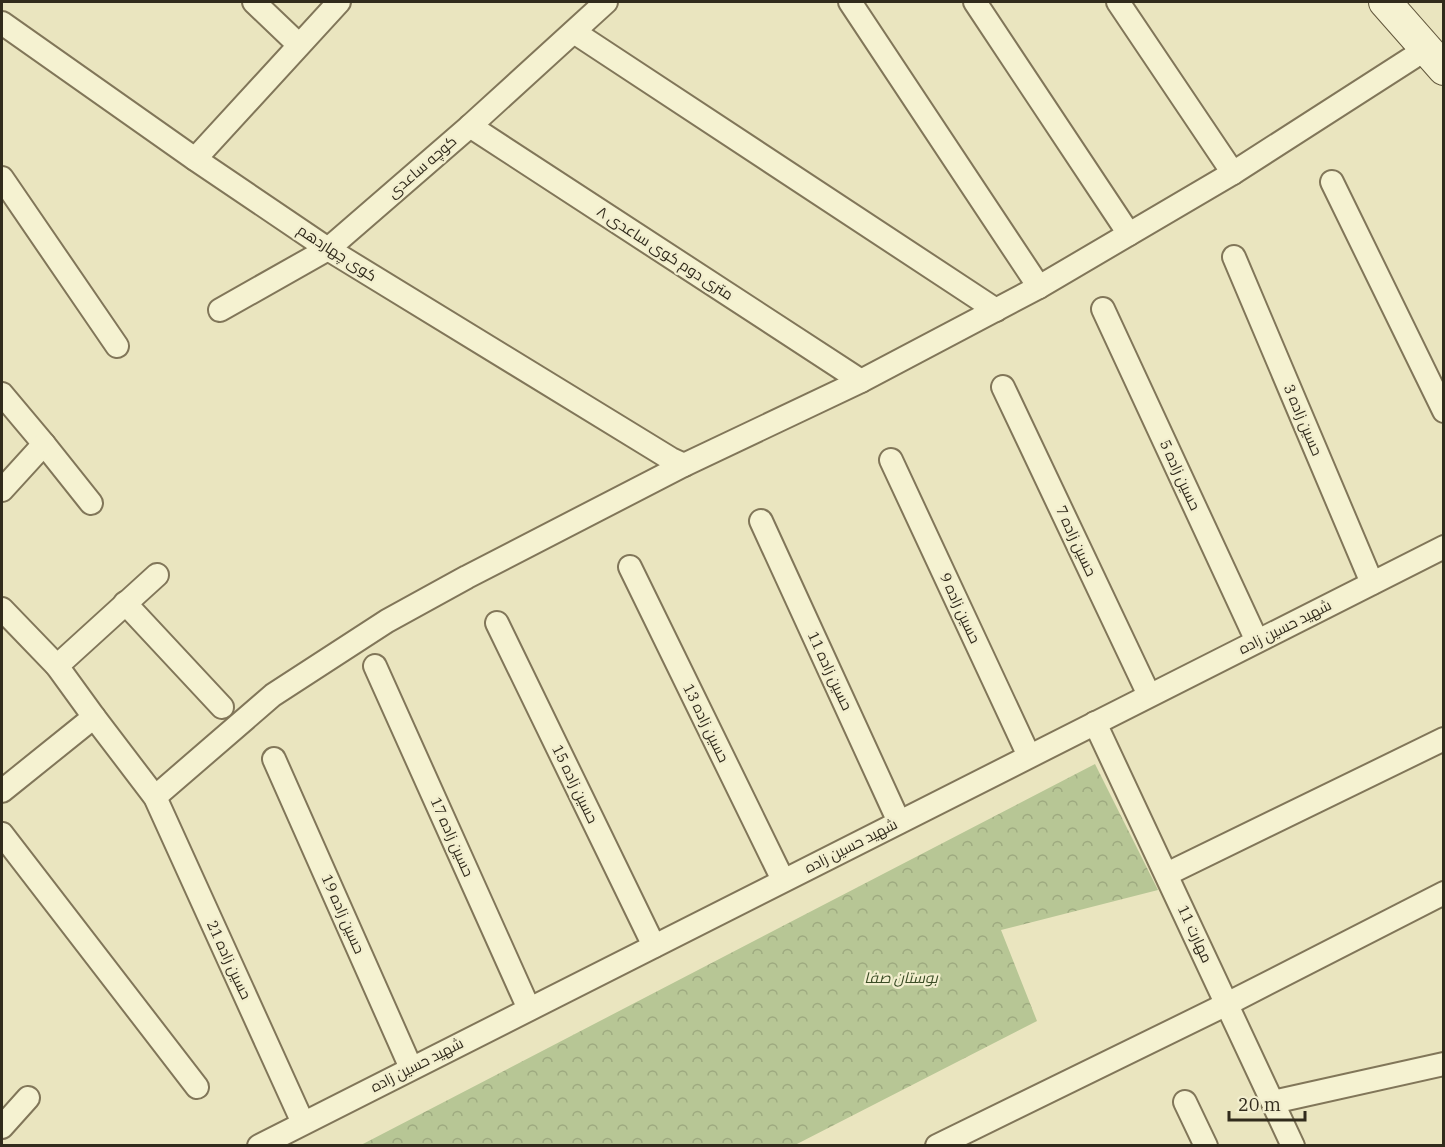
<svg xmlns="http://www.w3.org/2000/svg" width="1445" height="1147" font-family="'IBM Plex Serif',Cairo,serif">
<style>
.forest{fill:url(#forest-crowns)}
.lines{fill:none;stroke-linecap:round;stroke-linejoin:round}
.minor-casing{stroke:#817659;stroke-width:26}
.secondary-casing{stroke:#62573c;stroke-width:34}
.minor{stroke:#f5f2d1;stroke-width:22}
.secondary{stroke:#f5f2d1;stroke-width:32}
.labels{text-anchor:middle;stroke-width:4.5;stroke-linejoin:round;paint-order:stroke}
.street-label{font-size:15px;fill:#312b1c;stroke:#f2eece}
.park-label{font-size:15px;font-style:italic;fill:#3a4c25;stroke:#f2eece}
</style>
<defs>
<pattern id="forest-crowns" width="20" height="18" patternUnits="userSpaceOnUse" patternTransform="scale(1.5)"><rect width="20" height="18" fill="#b7c695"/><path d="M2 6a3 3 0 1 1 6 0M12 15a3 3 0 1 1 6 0" fill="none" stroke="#9eaa80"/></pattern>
</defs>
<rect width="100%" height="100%" fill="#eae5bf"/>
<path class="forest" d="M1095 764 1158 890 1001 930 1037 1021 795 1145H361Z"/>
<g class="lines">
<g class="minor-casing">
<g id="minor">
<path d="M254 2 299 45"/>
<path d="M850 2 1039 287"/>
<path d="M975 2 1129 234"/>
<path d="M1118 2 1233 173"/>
<path d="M2 23 195 159 328 249 671 459 684 465"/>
<path d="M574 32 996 310"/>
<path d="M470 126 861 381"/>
<path d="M195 159 339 2"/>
<path d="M2 178 117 346"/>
<path d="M1332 182 1444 411"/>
<path d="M1234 257 1372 583"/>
<path d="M1103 309 1257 641"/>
<path d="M220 310 328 249 470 126 606 2"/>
<path d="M1003 387 1149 695"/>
<path d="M2 394 44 444 91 503"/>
<path d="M891 460 1029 756"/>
<path d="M2 490 44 444"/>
<path d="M761 521 899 822"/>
<path d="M630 567 783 880"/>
<path d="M125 603 222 707"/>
<path d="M2 609 57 666 94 717 155 797 303 1123"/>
<path d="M497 623 654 946"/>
<path d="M57 666 157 575"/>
<path d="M375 666 529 1009"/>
<path d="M1095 723 1293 1146"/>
<path d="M274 759 411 1068"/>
<path d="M2 791 94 717"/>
<path d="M155 797 273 695 387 621 467 577 684 465 861 381 1039 287 1233 173 1426 49"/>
<path d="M2 834 197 1087"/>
<path d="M1167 874 1444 739"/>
<path d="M1185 1102 1206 1146"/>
<path d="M1273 1102 1444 1064"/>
<path d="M2 1127 28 1098"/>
<path d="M259 1146 1444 547"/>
<path d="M937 1146 1227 1004 1444 893"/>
</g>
</g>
<g class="secondary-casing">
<path id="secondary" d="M1385 2 1444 69"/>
</g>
<use href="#minor" class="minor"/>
<use href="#secondary" class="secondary"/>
</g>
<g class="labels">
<g class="street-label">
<text transform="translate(422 167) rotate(-41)" y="5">کوچه ساعدی</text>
<text transform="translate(337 253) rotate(33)" y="5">کوی چهاردهم</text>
<text transform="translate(665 253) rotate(33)" y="5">۸ متری دوم کوی ساعدی</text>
<text transform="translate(1303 420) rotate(67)" y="5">حسین زاده 3</text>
<text transform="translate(1180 475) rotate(65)" y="5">حسین زاده 5</text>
<text transform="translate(1076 541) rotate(65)" y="5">حسین زاده 7</text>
<text transform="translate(960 608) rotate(65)" y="5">حسین زاده 9</text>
<text transform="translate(1285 627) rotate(-27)" y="5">شهید حسین زاده</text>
<text transform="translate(830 671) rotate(65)" y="5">حسین زاده 11</text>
<text transform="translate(706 723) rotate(64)" y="5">حسین زاده 13</text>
<text transform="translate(575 784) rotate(64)" y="5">حسین زاده 15</text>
<text transform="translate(452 837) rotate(66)" y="5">حسین زاده 17</text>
<text transform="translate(851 846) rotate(-27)" y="5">شهید حسین زاده</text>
<text transform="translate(343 914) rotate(66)" y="5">حسین زاده 19</text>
<text transform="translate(1195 934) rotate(65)" y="5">مهارت 11</text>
<text transform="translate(229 960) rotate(65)" y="5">حسین زاده 21</text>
<text transform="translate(417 1065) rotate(-27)" y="5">شهید حسین زاده</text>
</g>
<g class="park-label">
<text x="901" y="983">بوستان صفا</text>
</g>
</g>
<rect width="1445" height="1147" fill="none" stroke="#312b1c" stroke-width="6"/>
<path d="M1229 1111v9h76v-9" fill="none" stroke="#312b1c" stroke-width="3"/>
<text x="1238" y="1111" font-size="18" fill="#312b1c" stroke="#f2eece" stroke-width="4.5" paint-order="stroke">20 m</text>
</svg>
